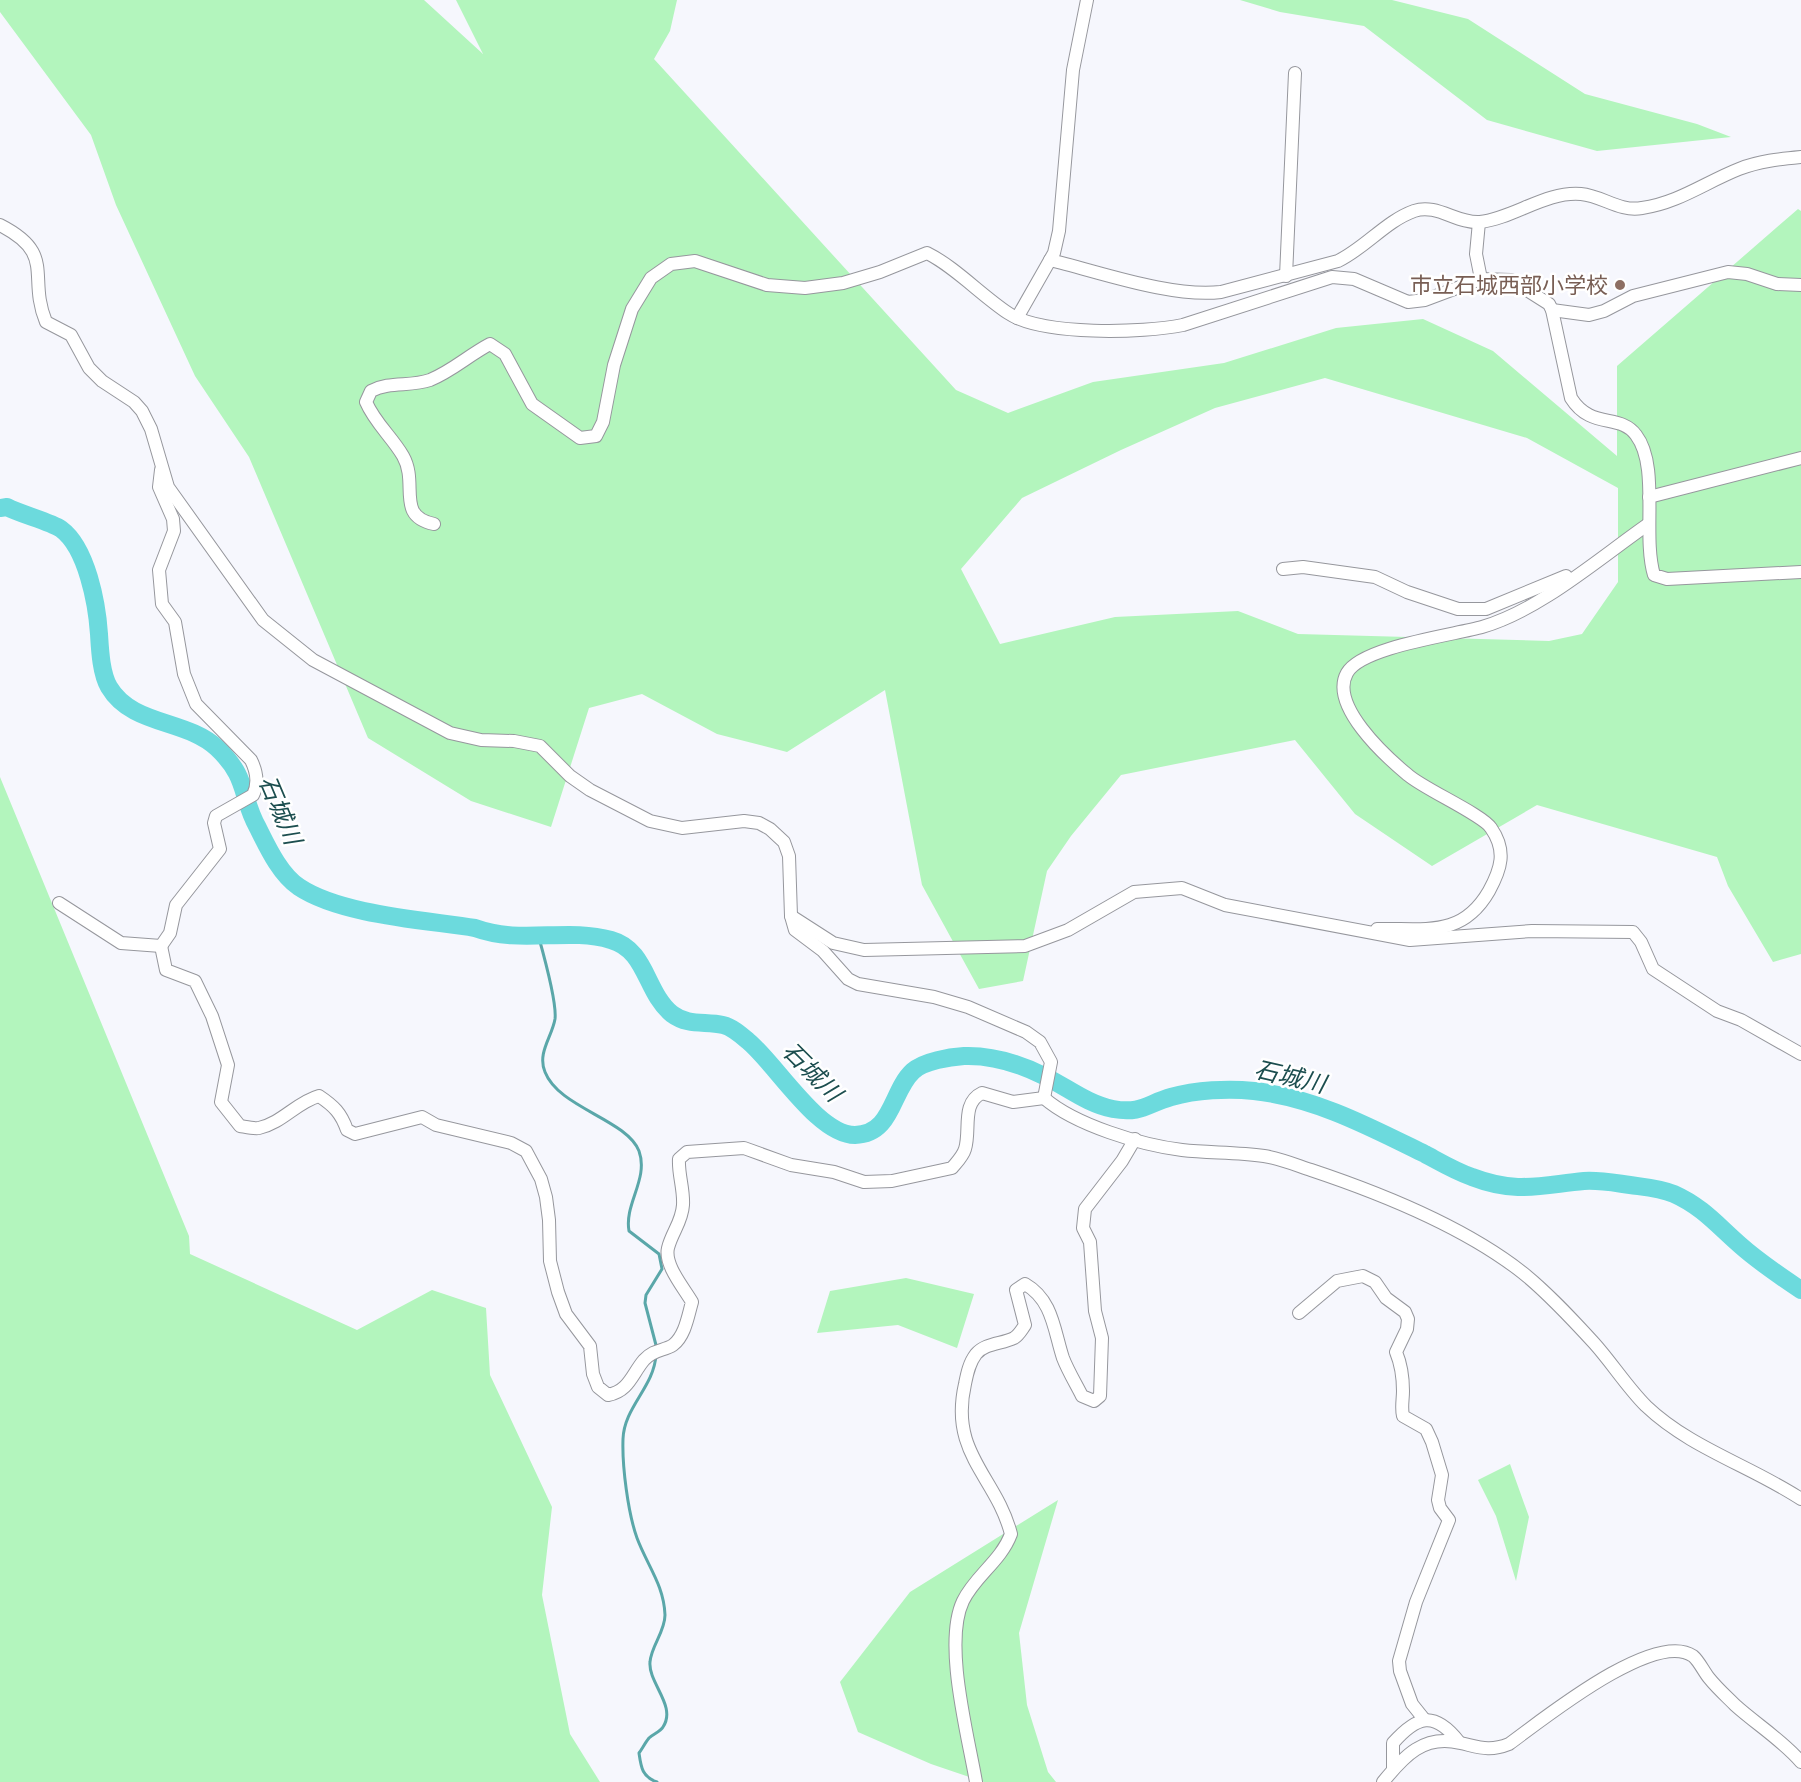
<svg xmlns="http://www.w3.org/2000/svg" width="1801" height="1782" font-family="Karla,'Noto Sans JP',sans-serif">
<style>
.green{fill:#b3f5bd;fill-rule:evenodd}
.lines{fill:none;stroke-linecap:round;stroke-linejoin:round}
.stream{stroke:#5aa7a9;stroke-width:3}
.river{stroke:#6cdadd;stroke-width:18}
.minor-casing{stroke:#96979d;stroke-width:14}
.minor{stroke:#fff;stroke-width:12}
.education-dot{fill:#8d6e63;stroke:#fff;stroke-width:2}
.labels{text-anchor:middle;stroke-width:5;stroke-linejoin:round;paint-order:stroke}
.education-label{font-size:22px;fill:#785e54;stroke:#fff;text-anchor:end}
.water-label{font-size:24px;font-style:italic;fill:#1c4e4f;stroke:#fff}
</style>
<rect width="100%" height="100%" fill="#f6f7fd"/>
<g class="green">
<path d="M0 0H424L483 54 456 0H677L670 31 654 59 956 390 1008 413 1093 382 1224 363 1336 328 1423 319 1493 351 1617 456V366L1798 209 1801 211V954L1773 962 1728 886 1717 857 1537 805 1432 866 1355 814 1295 740 1121 775 1071 836 1047 871 1023 981 979 989 922 885 885 690 787 752 717 734 642 694 589 708 551 827 471 801 368 738 249 457 195 376 116 205 91 135 0 12ZM1325 378 1527 438 1618 488V582L1582 634 1549 641 1298 634 1238 611 1115 617 1000 644 961 569 1022 498 1121 450 1215 408Z"/>
<path d="M1240 0H1392L1468 19 1585 94 1697 124 1731 137 1597 151 1487 120 1364 26 1280 12Z"/>
<path d="M0 777 189 1236 190 1254 357 1330 432 1290 486 1308 490 1375 552 1507 542 1595 570 1734 600 1782H0Z"/>
<path d="M906 1278 974 1294 957 1348 898 1325 817 1333 830 1291Z"/>
<path d="M1510 1464 1529 1517 1516 1581 1496 1516 1478 1480Z"/>
<path d="M1058 1500 1019 1633 1027 1705 1048 1772 1056 1782H984L931 1764 858 1732 840 1682 910 1592Z"/>
</g>
<g class="lines">
<g class="stream">
<path d="M539 938C544 956 557 1003 555 1019 552 1037 537 1053 545 1072 559 1108 626 1119 639 1151 649 1179 624 1204 629 1231L659 1254 662 1269 646 1295 645 1303 657 1349"/>
<path d="M656 1355C654 1387 624 1407 623 1439 622 1466 628 1513 637 1538 647 1565 664 1585 665 1615 665 1632 651 1646 650 1662 648 1683 677 1706 663 1727 660 1732 653 1734 649 1738 645 1743 642 1749 639 1753 641 1767 642 1777 657 1782"/>
</g>
<path class="river" d="M0 508 7 507C20 514 51 522 61 529 87 548 97 604 99 634 100 650 101 673 109 687 132 726 186 719 217 748 249 778 240 796 258 828 268 848 280 874 299 887 341 915 425 920 475 928 522 945 566 927 611 940 647 950 645 992 672 1014 688 1026 705 1021 723 1025 732 1027 741 1035 748 1041 776 1064 818 1135 855 1135 893 1134 891 1091 913 1071 924 1061 950 1057 964 1056 991 1055 1020 1064 1044 1076 1067 1087 1087 1104 1113 1109 1141 1114 1147 1104 1171 1097 1196 1090 1228 1088 1254 1091 1316 1098 1370 1127 1425 1154 1440 1162 1455 1171 1472 1177 1516 1194 1541 1185 1584 1181 1600 1180 1615 1183 1630 1185 1644 1187 1660 1188 1674 1194 1703 1207 1718 1226 1740 1245 1759 1262 1780 1276 1801 1290"/>
<g class="minor-casing">
<g id="minor">
<path d="M1479 222 1476 254 1481 279"/>
<path d="M0 225C57 254 27 276 46 322L71 335 89 368 102 381 134 402 142 411 151 429 168 487 263 620 313 660 450 733 481 740 514 741 540 746 570 776 590 790 650 821 682 828 744 821 759 823 770 829 784 842 789 856 791 916 795 930 823 951 848 979 858 984 934 997 968 1007 1026 1032 1040 1042 1051 1062 1044 1098"/>
<path d="M1050 260C1100 272 1172 298 1221 292L1338 261C1365 248 1386 221 1414 211 1437 203 1457 224 1480 222 1514 218 1546 191 1581 194 1603 196 1619 212 1642 208 1678 203 1706 182 1739 169 1759 161 1780 159 1801 157"/>
<path d="M1286 276 1295 73"/>
<path d="M1552 310 1589 315 1604 311 1633 296 1728 272 1747 274 1777 284 1801 285"/>
<path d="M1017 318 1054 253 1059 231 1073 70 1087 0"/>
<path d="M1649 497 1801 458"/>
<path d="M434 524C395 516 419 484 403 456 392 437 375 423 366 402L371 391C390 381 410 387 430 380 452 371 469 355 490 344L505 354 532 404 580 438 596 436 603 422 614 365 632 309 651 278 671 264 695 261 767 285 805 288 843 283 880 272 927 253C955 267 981 295 1008 313 1042 336 1143 333 1183 325L1332 277 1354 279 1408 302 1425 300 1481 279 1511 280 1549 304 1552 310 1571 398C1591 430 1620 413 1636 435 1660 466 1642 535 1654 575L1667 579 1801 572"/>
<path d="M1283 569 1303 567 1375 577 1407 592 1458 609H1486L1566 576"/>
<path d="M59 903 121 943 161 946 170 933 176 905 220 849 214 823 216 816 253 795C259 783 257 772 251 760L196 704 184 674 175 622 162 604 159 570 174 531 173 519 159 487 161 470"/>
<path d="M791 916 833 943 864 950 1025 946 1068 930 1134 892 1182 888 1225 905 1410 940 1532 931 1633 932 1641 942 1653 969 1717 1011 1741 1020 1801 1054"/>
<path d="M1377 929C1425 928 1462 938 1489 891 1501 869 1507 851 1491 828 1483 815 1424 789 1408 775 1385 756 1329 705 1347 673 1361 647 1453 635 1482 627 1540 610 1597 560 1647 525"/>
<path d="M161 946 166 970 195 981 212 1016 228 1065 221 1102 240 1126C246 1127 254 1129 259 1128 282 1123 297 1102 319 1096 334 1106 341 1113 347 1130L355 1134 422 1117 436 1125 511 1143 526 1151 541 1179 546 1197 549 1220 550 1261 558 1292 566 1314 590 1346 593 1374 598 1387 608 1395C629 1391 632 1374 644 1360 654 1349 664 1351 673 1345 685 1336 688 1316 692 1302 684 1288 664 1265 668 1248 672 1232 682 1222 683 1205 684 1189 678 1174 679 1159L687 1152 744 1148 791 1165 834 1172 864 1182 892 1181 952 1168C957 1162 963 1156 965 1149 971 1130 961 1103 982 1093L1013 1102 1044 1098"/>
<path d="M1044 1098C1075 1125 1141 1145 1182 1150 1209 1153 1237 1152 1264 1156 1279 1158 1296 1165 1311 1170 1380 1193 1466 1228 1523 1273 1548 1293 1572 1319 1594 1343 1612 1363 1627 1387 1646 1406 1690 1448 1751 1466 1801 1499"/>
<path d="M1299 1313 1337 1281 1363 1276 1375 1282 1386 1298 1405 1312 1408 1319 1407 1329 1396 1352C1401 1364 1403 1378 1403 1391 1403 1400 1401 1407 1403 1416L1426 1429 1432 1442 1442 1475 1438 1500 1440 1508 1449 1520 1416 1602 1399 1661 1400 1671 1412 1704 1424 1719"/>
<path d="M1393 1769V1743C1417 1716 1434 1710 1459 1742"/>
<path d="M976 1782C968 1735 943 1643 963 1601 975 1576 1001 1561 1011 1534 996 1476 949 1454 965 1384 967 1374 969 1363 976 1354 985 1343 1002 1344 1014 1338 1019 1335 1022 1329 1025 1325L1016 1290 1025 1284C1053 1300 1054 1331 1063 1358 1068 1371 1076 1384 1082 1396L1094 1401 1100 1396 1102 1338 1095 1311 1090 1242 1083 1228 1085 1209 1122 1161 1135 1139"/>
<path d="M1383 1782C1404 1756 1424 1734 1460 1743 1479 1747 1489 1752 1509 1744 1541 1721 1654 1629 1693 1656 1699 1661 1704 1672 1709 1678 1717 1688 1726 1696 1735 1705 1756 1724 1782 1740 1801 1762"/>
</g>
</g>
<use href="#minor" class="minor"/>
</g>
<circle class="education-dot" cx="1620" cy="285" r="6"/>
<g class="labels">
<g class="education-label">
<text x="1608" y="293">市立石城西部小学校</text>
</g>
<g class="water-label">
<text transform="translate(280 810) rotate(67)" y="8">石城川</text>
<text transform="translate(812 1072) rotate(45)" y="8">石城川</text>
<text transform="translate(1290 1077) rotate(13)" y="8">石城川</text>
</g>
</g>
</svg>
